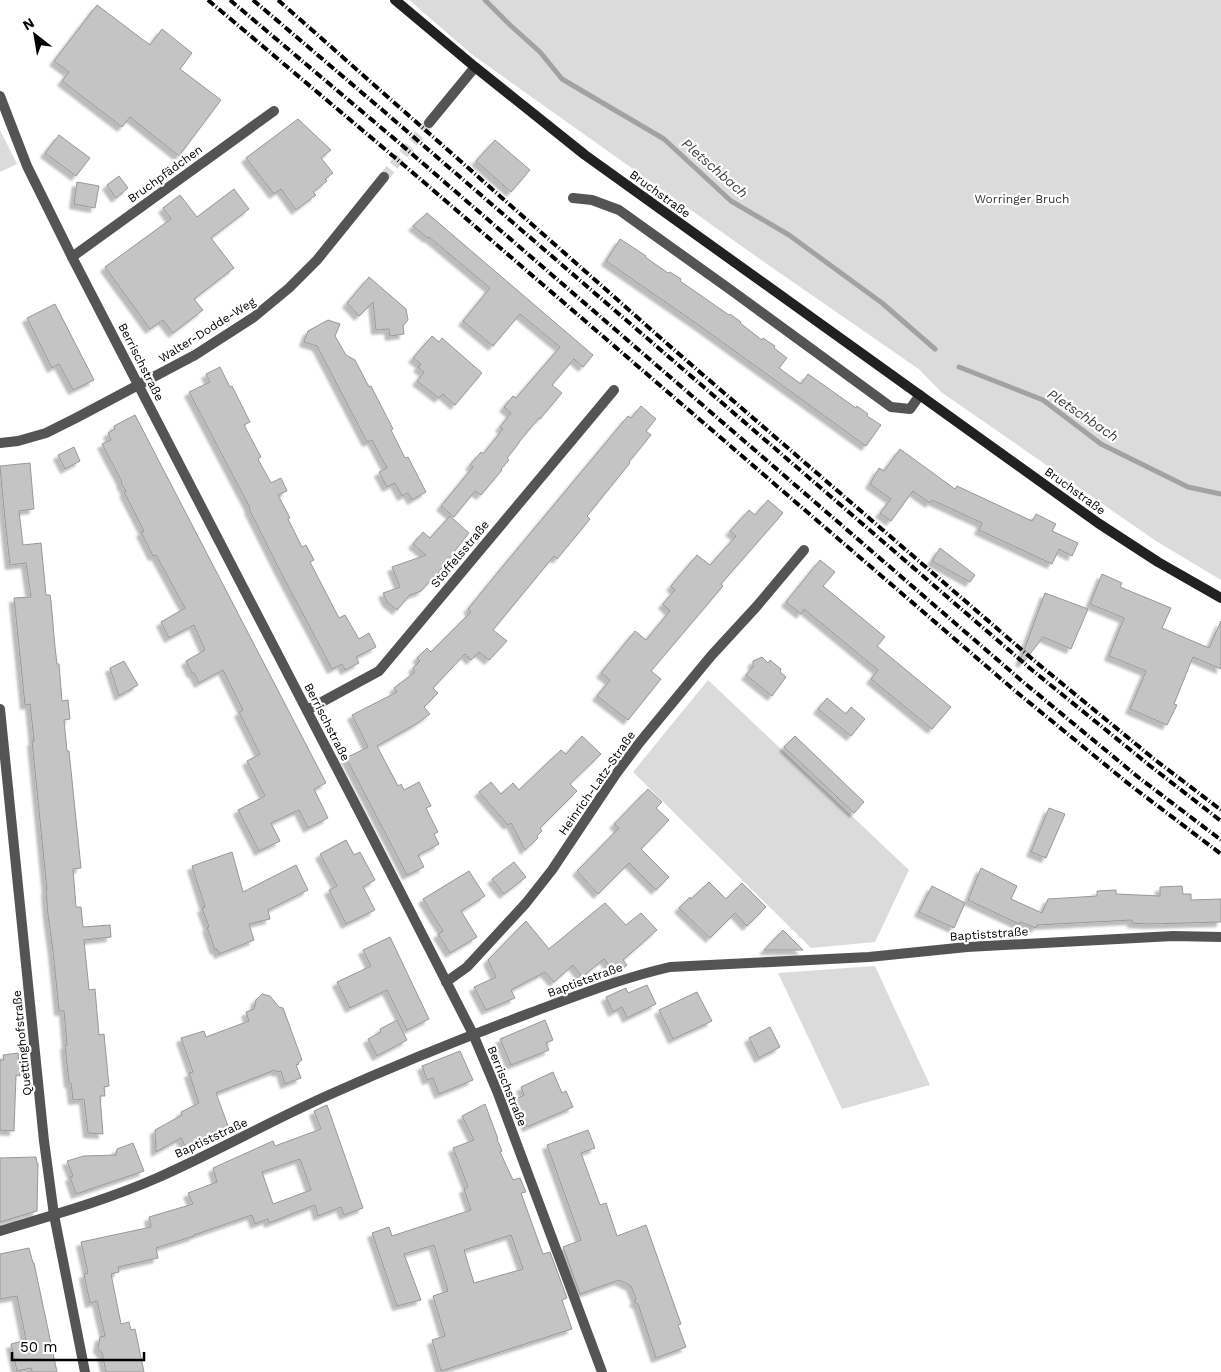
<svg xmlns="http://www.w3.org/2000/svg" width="1221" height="1372" font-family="'Work Sans',sans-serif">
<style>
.green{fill:#dbdbdb}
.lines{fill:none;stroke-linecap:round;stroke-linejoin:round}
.stream{stroke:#a2a2a2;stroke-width:5}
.building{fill:#c4c4c4;stroke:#989898;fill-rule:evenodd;filter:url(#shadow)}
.minor-tunnel{stroke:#d9d9d9;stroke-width:10;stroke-dasharray:10 5;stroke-linecap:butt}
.minor{stroke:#545454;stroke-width:10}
.tertiary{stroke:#545454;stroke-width:10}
.secondary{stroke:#212121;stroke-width:10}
.rail{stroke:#000;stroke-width:4;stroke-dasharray:8 2.5 1 2.5;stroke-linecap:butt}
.labels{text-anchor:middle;stroke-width:4.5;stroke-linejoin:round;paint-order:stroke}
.street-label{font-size:12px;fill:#000;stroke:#fff}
.park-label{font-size:12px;fill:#323232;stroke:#fff}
.water-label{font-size:14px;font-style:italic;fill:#434343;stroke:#fff}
</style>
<defs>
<filter id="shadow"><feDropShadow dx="-4.5" dy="4.5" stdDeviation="1" flood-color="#0004"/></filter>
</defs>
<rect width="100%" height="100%" fill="#fff"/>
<g class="green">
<path d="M409 0H1221V580L1156 541 941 392 920 370 764 262 474 56Z"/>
<path d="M0 130 17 164 0 172Z"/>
<path d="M708 680 909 870 875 942 811 948 633 772Z"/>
<path d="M875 966 930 1085 842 1109 778 973Z"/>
</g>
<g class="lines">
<g class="stream">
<path d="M485 0 510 25 540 52 562 79 664 139 731 201 789 235 882 303 935 349"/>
<path d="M959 367 1043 400 1101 444 1188 487 1221 494"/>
</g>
</g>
<g class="building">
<path d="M97 5 150 45 162 29 192 53 180 69 221 100 179 156 130 117 122 127 62 81 69 72 54 61Z"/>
<path d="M298 119 331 150 321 158 333 173 325 179 327 181 313 192 316 195 296 210 281 189 274 194 246 158Z"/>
<path d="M59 135 90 158 76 176 45 153Z"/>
<path d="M495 140 530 170 511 192 476 161Z"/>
<path d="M119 176 128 188 116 198 107 185Z"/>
<path d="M77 182 99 186 95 208 74 204Z"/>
<path d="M234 189 249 209 211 238 234 268 194 299 203 310 173 333 163 320 150 329 105 267 171 219 163 208 180 195 197 217Z"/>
<path d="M427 213 593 355 583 367 574 359 552 385 562 393 540 419 539 418 519 442V443L507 458 509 460 501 469 502 470 481 495 475 491 454 517 441 506 473 467 470 465 481 452 483 454 503 429 500 427 511 413 504 407 513 396 516 398 560 347 520 314 493 346 463 321 490 288 429 237 428 238 413 226Z"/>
<path d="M620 239 646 256 645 257 668 273 670 272 681 279 680 281 729 315 730 314 741 322 740 323 762 340 763 338 775 346 774 348 787 358 779 368 801 384 808 374 856 408 857 406 868 414 867 416 881 425 866 446 700 326 606 261Z"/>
<path d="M369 277 406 309 408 320 403 326 404 334 390 336 389 329 376 330 373 302 359 316 347 303Z"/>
<path d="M55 304 94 380 73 390 59 364 52 368 27 318Z"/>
<path d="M328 320 340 324 335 336 346 355 355 360 369 387 371 386 393 429 391 430 405 458 408 457 426 492 412 500 408 493 402 496 395 483 387 487 379 472 387 468 372 440 367 442 317 346 304 342 308 331Z"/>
<path d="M432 336 439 342 442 338 482 373 455 405 443 394 439 398 417 381 424 372 418 367 421 364 413 358Z"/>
<path d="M220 367 230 387 232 386 250 422 244 425 261 457 258 459 271 483 281 478 287 491 278 495 290 518 288 519 302 547 306 545 314 560 310 562 339 618 345 615 359 639 369 633 376 647 356 657 359 663 345 670 342 664 332 669 279 569 249 509 250 508 189 392 210 382 206 374Z"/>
<path d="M641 406 656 419 646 431 651 435 629 462 630 463 587 516 590 519 557 559 554 556 493 630 507 641 489 660 479 652 471 660 465 654 433 688 438 693 424 707 430 714 416 724 377 746 398 786 401 784 404 790 419 782 431 806 426 808 438 832 434 834 439 844 418 855 424 867 407 875 346 758 368 747 352 715 397 692 394 688 415 672 413 668 420 661 417 658 427 648 431 652 471 612 468 609 504 565 628 416 631 418Z"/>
<path d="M135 415 326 783 314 789 328 818 308 828 299 810 271 823 280 841 259 851 238 810 265 796 247 761 260 754 239 712 243 710 223 670 199 683 194 673H192L186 661 205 650 194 625 169 638 161 622 185 608 156 555 153 556 141 532 144 531 124 492 126 491 121 483 122 482 102 444 111 440 108 433 115 429 114 426Z"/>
<path d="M74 447 80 461 65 469 58 455Z"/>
<path d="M900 449 955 489 957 486 1032 521 1036 514 1056 524 1052 531 1078 543 1072 556 1059 549 1052 564 979 530 982 523 932 500 930 503 913 491 891 521 880 513 891 499 870 484 879 468 884 471Z"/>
<path d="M30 463 34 509 19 511 23 545 41 543 46 595H50L51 601 55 647 57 664H59L62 701 68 700 70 719 64 720 67 751H69L81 868 73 869 76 907H81L83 927 110 925 111 937 84 940 89 990 95 989 99 1035 104 1034 109 1086 104 1087 105 1096H100L103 1134 88 1133 84 1099 73 1100 71 1083H69L65 1045H67L64 1011H59L53 951 48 915 46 890H47L32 741H34L33 731 30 704 25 705 14 598 31 597 26 563 10 565 5 520 0 466Z"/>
<path d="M768 500 783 513 721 584 723 586 651 671 661 679 628 720 597 696 610 680 601 673 635 631 646 640 670 611 663 604 675 590 671 586 697 555 710 565 736 536 730 531 749 510 755 515Z"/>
<path d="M450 516 469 533 434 578 431 580 421 591 410 595 397 610 387 602 383 593 400 587 392 567 426 555 413 544 423 532 430 538Z"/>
<path d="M940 548 975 575 970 582 932 561Z"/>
<path d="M820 560 835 572 823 586 885 637 877 646 951 707 932 729 871 679 878 670 804 609 801 614 786 602Z"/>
<path d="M1102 574 1122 583 1120 587 1171 608 1162 628 1209 648 1221 621V669L1193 657 1174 704 1177 705 1167 725 1130 709 1146 671 1109 656 1124 618 1090 604Z"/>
<path d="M1045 593 1088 609 1071 649 1043 637 1023 663 1020 661Z"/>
<path d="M762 657 768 663 770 660 781 669 780 672 786 677 772 696 746 675 753 667V661Z"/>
<path d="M124 661 138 685 119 696 110 668Z"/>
<path d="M827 698 846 714 851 707 865 719 851 736 818 709Z"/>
<path d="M582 736 601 754 570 784 577 791 540 828 542 831 537 836 538 838 525 850 511 823 508 825 479 792 491 782 501 794 513 783 519 790 561 750 566 754Z"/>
<path d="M795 736 864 802 854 813 784 747Z"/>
<path d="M648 789 662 802 656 808 669 820 641 849 669 877 656 890 629 863 598 894 577 871 619 828 614 824Z"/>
<path d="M1049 808 1065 814 1046 858 1031 852Z"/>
<path d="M346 840 354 855 360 852 375 880 363 887 375 910 346 924 329 890 337 886 320 854Z"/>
<path d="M232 852 243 892 296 865 308 890 268 910 270 919 249 924 254 940 219 954 217 949 215 950 207 927H209L202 908 205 907 192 866Z"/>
<path d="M514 862 526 877 504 894 492 879Z"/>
<path d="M981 868 1017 886 1011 899 1042 913 1048 899 1097 896V891L1116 890V894L1160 896V887L1182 886 1183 894H1191V900L1221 899V922L1149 924 1132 923V920L1037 925 1036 928 1020 922 1019 924 968 900Z"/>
<path d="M469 871 485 896 461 911 477 937 450 953 438 934 443 931 423 899Z"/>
<path d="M709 882 726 899 742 883 766 907 747 926 735 913 710 938 679 908 690 897 691 899Z"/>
<path d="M932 886 965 903 954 928 919 912Z"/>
<path d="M605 903 626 925 641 913 657 930 623 960 627 965 616 974 604 959 582 977 573 965 554 982 545 972 511 990 515 998 486 1010 474 987 496 977 488 960 526 921 549 949Z"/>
<path d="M783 930 803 950H764Z"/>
<path d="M390 937 429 1019 407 1030 387 990 350 1008 337 982 371 966 363 950Z"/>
<path d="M647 985 656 1004 627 1018 622 1007 613 1012 606 997 626 988 628 993Z"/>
<path d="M697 992 712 1021 673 1039 659 1010Z"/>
<path d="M262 994 270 996 279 1007 283 1008 302 1060 298 1063 299 1064 296 1065 301 1078 285 1084 281 1071 277 1072 275 1070 216 1093 228 1126 186 1148 181 1138 156 1152 155 1130 182 1115 181 1112 199 1103 189 1073 193 1072 181 1038 204 1031 206 1037 249 1021 246 1012 254 1009 256 1000Z"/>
<path d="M397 1020 407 1040 377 1056 368 1039 381 1032 380 1029Z"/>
<path d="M545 1020 553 1040 546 1043 549 1050 511 1065 500 1039Z"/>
<path d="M770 1027 780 1047 759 1058 749 1038Z"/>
<path d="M460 1051 473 1080 439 1094 433 1078 427 1080 422 1066Z"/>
<path d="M18 1053 20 1076 16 1075 14 1131 0 1130V1060H4L3 1055Z"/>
<path d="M553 1072 562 1093 566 1091 573 1107 527 1127 516 1099 524 1095 521 1087Z"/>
<path d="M485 1104 498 1139H497L502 1151 500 1152 513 1180 520 1178 526 1192 521 1193 543 1254 550 1252 567 1298 562 1300 572 1329 441 1371 432 1340 445 1336 433 1296 448 1291 434 1245 404 1254 421 1300 397 1306 372 1233 389 1227 392 1236 471 1210 464 1189 468 1187 453 1148 474 1140 462 1116ZM511 1235 523 1269 474 1283 464 1250Z"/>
<path d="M327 1105 363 1208 344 1215 341 1207 318 1216 315 1205 269 1223 268 1219 255 1224 252 1215 194 1235V1236L156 1248 158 1258 118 1267 119 1272 111 1274 121 1324 129 1322 131 1330 135 1329 144 1372H106L102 1353 98 1348 100 1337 105 1336 97 1301 90 1303 84 1274 88 1273 81 1242 151 1227 149 1217 193 1204 188 1193 217 1182 213 1168 273 1141 275 1146 321 1129 314 1111ZM300 1159 311 1190 273 1204 262 1172Z"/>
<path d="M588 1130 595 1148 581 1153 600 1205 606 1203 617 1236 646 1225 681 1324 678 1325 686 1347 656 1358 638 1304 634 1302 636 1299 631 1286 619 1280 580 1294 563 1247 581 1240 547 1145Z"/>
<path d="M133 1143 144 1171 76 1194 70 1177 73 1176 67 1161 84 1156 116 1155 117 1149Z"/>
<path d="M36 1157 37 1163H38L37 1211 0 1222V1158Z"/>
<path d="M29 1248 33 1263H34L57 1372H32L31 1368 17 1371 11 1344 26 1340 17 1296 0 1299V1254Z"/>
</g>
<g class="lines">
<path class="minor-tunnel" d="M384 177 429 123"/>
<g class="minor">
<path d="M429 123 475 67"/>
<path d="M573 198 592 200 619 210 735 293 891 407 910 409 920 395"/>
<path d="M72 257 274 111"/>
<path d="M0 443 18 441 46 433 76 418 195 355 254 317 289 288 317 260 384 177"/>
<path d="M0 709 44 1141 54 1215 85 1372"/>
<path d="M307 710 379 671 614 390"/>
<path d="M446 982 467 967 526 903 552 870 616 774 640 742 711 656 757 606 804 550"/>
<path d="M0 1231C53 1215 107 1200 157 1178 216 1152 272 1120 331 1094 396 1065 463 1038 530 1013 576 996 622 978 670 967L869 957 967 947 1173 936 1221 937"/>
</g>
<path class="tertiary" d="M0 96 27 166 72 257 361 815 473 1034 497 1091 602 1372"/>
<path class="secondary" d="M395 0 475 67 585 155 1098 523 1158 562 1221 598"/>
<g class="rail">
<path d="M208 0 412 172 1014 690 1130 785 1221 854"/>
<path d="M230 0 397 141 1022 681 1138 777 1221 840"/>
<path d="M253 0 380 108 1032 670 1149 765 1221 821"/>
<path d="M278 0 672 348 1037 663 1154 759 1221 810"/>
</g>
</g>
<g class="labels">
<g class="street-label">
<text transform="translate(165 174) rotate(-36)" y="4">Bruchpfädchen</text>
<text transform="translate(660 194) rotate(36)" y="4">Bruchstraße</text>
<text transform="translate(207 330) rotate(-32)" y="4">Walter-Dodde-Weg</text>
<text transform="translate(141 362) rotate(63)" y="4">Berrischstraße</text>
<text transform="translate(1075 491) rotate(36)" y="4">Bruchstraße</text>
<text transform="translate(460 554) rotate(-50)" y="4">Stoffelsstraße</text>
<text transform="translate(327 722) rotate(63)" y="4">Berrischstraße</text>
<text transform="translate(597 783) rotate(-55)" y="4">Heinrich-Latz-Straße</text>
<text transform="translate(989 934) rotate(-4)" y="4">Baptiststraße</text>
<text transform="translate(585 980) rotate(-20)" y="4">Baptiststraße</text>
<text transform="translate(22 1043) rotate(-96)" y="4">Quettinghofstraße</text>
<text transform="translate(507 1086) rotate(68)" y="4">Berrischstraße</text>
<text transform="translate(211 1138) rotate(-25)" y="4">Baptiststraße</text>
</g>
<g class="park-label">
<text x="1022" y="203">Worringer Bruch</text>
</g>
<g class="water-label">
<text transform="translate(715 168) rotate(41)" y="5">Pletschbach</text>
<text transform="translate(1083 415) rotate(34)" y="5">Pletschbach</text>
</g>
</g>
<g transform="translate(35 35) rotate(329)" stroke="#ffffff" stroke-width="4" paint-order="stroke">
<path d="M0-4L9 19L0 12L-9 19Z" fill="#000000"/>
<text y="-8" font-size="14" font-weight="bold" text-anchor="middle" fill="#000000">N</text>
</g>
<path d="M12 1352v8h132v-8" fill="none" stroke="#000000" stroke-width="2.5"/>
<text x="20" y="1352" font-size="15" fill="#000000" stroke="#ffffff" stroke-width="4" paint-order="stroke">50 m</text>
</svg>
